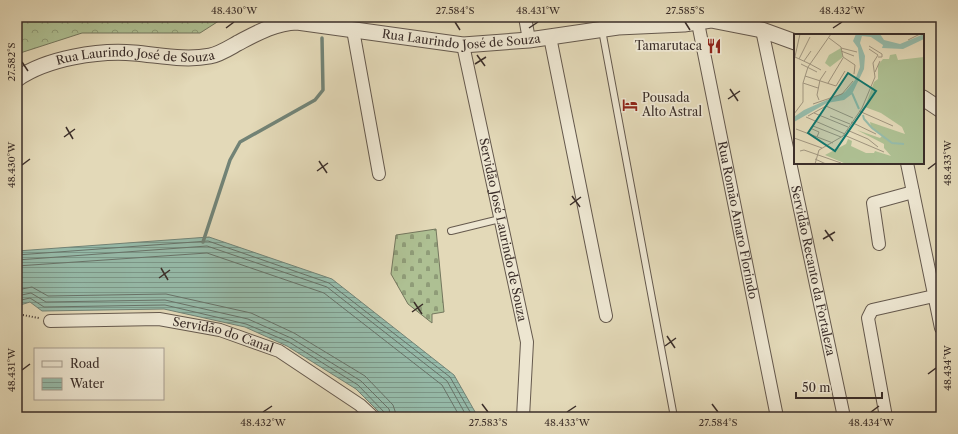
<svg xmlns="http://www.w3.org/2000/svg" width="958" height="434" font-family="'Libre Caslon Text',serif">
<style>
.forest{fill:url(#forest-crowns);stroke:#74775e}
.cemetery{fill:url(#cemetery-stones);stroke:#74775e}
.water{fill:url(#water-rules);stroke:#728376}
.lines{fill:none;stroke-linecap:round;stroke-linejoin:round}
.shore{stroke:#68746a;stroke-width:1}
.stream{stroke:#728376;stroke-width:3.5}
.service-casing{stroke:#65594d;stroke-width:8}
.minor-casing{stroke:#65594d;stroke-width:14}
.tertiary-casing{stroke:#65594d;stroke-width:17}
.path{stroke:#3b2e29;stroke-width:2;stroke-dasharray:1 2;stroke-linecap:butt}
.service{stroke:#ede6d1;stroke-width:6}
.minor{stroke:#ede6d1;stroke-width:12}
.tertiary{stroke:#ede6d1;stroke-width:15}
.ticks{fill:none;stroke:#3b2e29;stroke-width:1.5}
.labels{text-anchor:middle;stroke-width:3.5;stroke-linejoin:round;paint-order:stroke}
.street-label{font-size:12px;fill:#3b2e29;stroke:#ede6d1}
.poi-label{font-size:12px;fill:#3b2e29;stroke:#ede6d1;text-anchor:end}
.inset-river{fill:none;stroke:#96bbaa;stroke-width:2}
.inset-road{fill:none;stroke:#a0957f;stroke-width:1}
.view{fill:#0f766e;fill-opacity:0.15;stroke:#0f766e;stroke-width:2}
.inset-edge{fill:none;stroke:#3b2e29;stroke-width:2}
.neatline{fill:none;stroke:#3b2e29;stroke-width:1.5}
.ticks-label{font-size:10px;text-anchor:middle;fill:#3b2e29}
</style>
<defs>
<pattern id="forest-crowns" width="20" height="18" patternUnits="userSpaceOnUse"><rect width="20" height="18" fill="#aec093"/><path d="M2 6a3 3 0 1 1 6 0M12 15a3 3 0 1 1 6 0" fill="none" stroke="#8f9c78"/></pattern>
<pattern id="cemetery-stones" width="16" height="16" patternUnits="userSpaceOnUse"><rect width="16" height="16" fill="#aec093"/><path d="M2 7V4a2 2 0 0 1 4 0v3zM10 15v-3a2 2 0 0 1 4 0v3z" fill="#8f9c78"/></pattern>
<pattern id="water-rules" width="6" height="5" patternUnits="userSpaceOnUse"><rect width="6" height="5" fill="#96bbaa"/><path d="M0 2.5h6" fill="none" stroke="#7c988a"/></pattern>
</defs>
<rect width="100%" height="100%" fill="#e3d9b8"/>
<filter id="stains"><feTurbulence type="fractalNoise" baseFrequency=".005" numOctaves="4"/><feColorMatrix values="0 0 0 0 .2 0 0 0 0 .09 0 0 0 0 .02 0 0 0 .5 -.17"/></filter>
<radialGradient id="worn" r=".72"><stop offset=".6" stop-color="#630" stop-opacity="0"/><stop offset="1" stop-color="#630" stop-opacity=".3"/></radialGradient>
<path class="forest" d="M17 17H225L200 33H82L17 54Z"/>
<path class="cemetery" d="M436 229 444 312 432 314V323L408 304 391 274 396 235Z"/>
<path class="water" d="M209 237 332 279 454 375 478 417H384L356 389 287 346 245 327 164 309 42 311 30 302 17 306V251Z"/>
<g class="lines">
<g class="shore">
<path d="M17 255 208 241 329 283 450 377 473 417"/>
<path d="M17 260 207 246 327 287 447 381 467 417"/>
<path d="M17 266 207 253 324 293 442 385 460 417"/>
<path d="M17 290 32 287 48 296 166 294 251 313 294 333 365 376 393 405 397 417"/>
<path d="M17 296 31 293 46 302 165 300 248 319 291 338 361 381 389 409 391 417"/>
<path d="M17 301 30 298 44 307 165 305 246 324 289 342 358 385 385 413 386 417"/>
</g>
<path class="stream" d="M203 242 230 160 240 142 315 100 323 90 322 38"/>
<g class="service-casing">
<g id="service">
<path d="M602 30 674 417"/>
<path d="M451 231 500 219"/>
</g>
</g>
<g class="minor-casing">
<g id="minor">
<path d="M525 17 529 40"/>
<path id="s1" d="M698 23 777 417"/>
<path d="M346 28V17"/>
<path d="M353 30 379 174"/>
<path id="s2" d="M762 30 844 417"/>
<path d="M550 37 606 316"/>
<path id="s3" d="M463 45 527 342 523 417"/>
<path d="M907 163 941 328"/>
<path d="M879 244 873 203 913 192"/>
<path id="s4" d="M50 321 159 319 220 330 279 351 360 405 373 417"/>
<path d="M886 417 868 318 872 310 934 296"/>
</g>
</g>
<g class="tertiary-casing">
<g id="tertiary">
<path id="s5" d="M17 79C47 58 99 50 134 53 159 55 185 61 210 56 220 54 229 48 238 43 257 33 274 23 297 22L463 45 529 40 618 27 684 24 711 20 762 30 795 42"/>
<path d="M923 98 941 110"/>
</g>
</g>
<path class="path" d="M17 314 39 318"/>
<use href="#service" class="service"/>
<use href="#minor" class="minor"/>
<use href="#tertiary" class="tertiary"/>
</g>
<path class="ticks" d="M455 22 460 30M685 22 690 30M226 28 234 22M529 28 538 22M833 28 842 22M477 55 485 66M22 62 28 71M475 64 486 57M730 89 738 101M728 99 740 91M66 127 73 139M64 137 75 129M319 161 327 173M22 165 30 159M928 169 936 163M317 171 328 163M572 196 580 207M570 205 581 197M825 230 833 241M823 239 835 232M161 268 168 280M159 278 170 270M414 302 422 314M412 312 423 304M667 336 675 348M665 346 676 338M22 370 30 364M928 374 936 368M482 404 488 412M712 404 718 412M263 412 272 406M567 412 576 406M871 412 879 406"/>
<defs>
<g id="restaurant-bare" transform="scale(1.2)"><path d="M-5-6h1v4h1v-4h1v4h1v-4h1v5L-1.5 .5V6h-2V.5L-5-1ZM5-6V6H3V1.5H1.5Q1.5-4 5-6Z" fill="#8f2418" stroke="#ede6d1" stroke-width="2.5" paint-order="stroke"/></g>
<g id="hotel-bare" transform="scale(1.2)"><path d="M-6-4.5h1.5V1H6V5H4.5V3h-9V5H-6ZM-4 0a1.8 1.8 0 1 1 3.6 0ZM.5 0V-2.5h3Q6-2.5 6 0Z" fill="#8f2418" stroke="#ede6d1" stroke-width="2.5" paint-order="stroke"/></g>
</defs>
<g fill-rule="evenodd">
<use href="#restaurant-bare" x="714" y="46"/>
<use href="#hotel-bare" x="630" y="105"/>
</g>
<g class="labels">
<g class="street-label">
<text dy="4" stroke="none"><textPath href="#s5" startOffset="458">Rua Laurindo José de Souza</textPath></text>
<text dy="4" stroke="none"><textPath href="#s5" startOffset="123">Rua Laurindo José de Souza</textPath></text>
<text dy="4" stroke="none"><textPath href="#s1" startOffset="201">Rua Romão Amaro Florindo</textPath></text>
<text dy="4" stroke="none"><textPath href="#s3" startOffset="189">Servidão José Laurindo de Souza</textPath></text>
<text dy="4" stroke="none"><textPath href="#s2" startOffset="246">Servidão Recanto da Fortaleza</textPath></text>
<text dy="4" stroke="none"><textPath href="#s4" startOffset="175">Servidão do Canal</textPath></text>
</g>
<g class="poi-label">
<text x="702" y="50">Tamarutaca</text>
<text x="642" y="102" text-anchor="start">Pousada<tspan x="642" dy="14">Alto Astral</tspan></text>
</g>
</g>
<g transform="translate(794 34)">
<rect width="130" height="130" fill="#e3d9b8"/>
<path d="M102 20 104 26 130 23V130H52L31 121 52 110 54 105 58 107 57 112 72 119H80L81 117 97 122 90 114V110L63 96 86 104 88 102 77 93 76 88 111 100 108 93 87 79 71 73 80 48 84 45V31L89 25H95L96 21Z" fill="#aec093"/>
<path d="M47 14 49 23 36 33 31 29 35 21Z" fill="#aec093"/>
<path d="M62 0H86L90 6 106 10 130 0V5L109 15 88 14 89 11 77 3 68 2 66 9 71 22 70 35 58 60 50 66 33 69 0 88V83L10 76 51 58 61 46 66 33 64 14 59 7Z" fill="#96bbaa"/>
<path class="inset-river" d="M58 59 65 75M69 81 70 85 78 94 98 109 110 110"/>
<path class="inset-road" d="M35 4 47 13 49 23 61 31 60 40M114 6 126 0M75 12 88 20V23H84M47 14 63 18M47 17 60 22M1 23 16 30M5 25 16 3M0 27 6 0M10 27 17 17M7 30 23 38M16 30 27 36M81 38 86 27M11 42 42 52 51 37M9 49 24 54M34 49 49 24M25 66 23 61 26 46 32 37M19 70 48 60 59 47M65 77 99 92M20 79 54 93M0 80 9 68V49L14 33 37 0M14 82 32 72 59 84M36 82 56 90M12 83 51 100M57 88 82 100M19 92 47 103M16 94 25 98 23 103M2 95 39 109M53 96 74 105 84 113M50 101 90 118M0 104 28 114M6 117 10 116 47 129M21 125 32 130M21 130 25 116 49 102 68 74 81 43 79 29 84 21 75 15"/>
<path class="view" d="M54 39 82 57 41 117 14 99Z"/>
<rect width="130" height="130" class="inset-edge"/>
</g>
<rect width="958" height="434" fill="none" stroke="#e3d9b8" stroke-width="44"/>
<rect x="34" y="348" width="130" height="52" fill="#ede6d1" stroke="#a69c8e"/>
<rect x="42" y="361" width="20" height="6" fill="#ede6d1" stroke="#a69c8e"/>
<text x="70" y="368" font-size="12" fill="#3b2e29">Road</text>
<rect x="42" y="378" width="20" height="12" fill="url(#water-rules)" stroke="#a69c8e"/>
<text x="70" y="388" font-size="12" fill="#3b2e29">Water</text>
<path d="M796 392v6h86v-6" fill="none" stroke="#3b2e29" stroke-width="2"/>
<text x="802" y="392" font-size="12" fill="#3b2e29" stroke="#ede6d1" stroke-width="3" paint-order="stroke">50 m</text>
<rect x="22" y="22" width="914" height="390" class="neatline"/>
<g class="ticks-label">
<text x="234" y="14">48.430°W</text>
<text x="455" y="14">27.584°S</text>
<text x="538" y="14">48.431°W</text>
<text x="685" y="14">27.585°S</text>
<text x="842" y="14">48.432°W</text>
<text transform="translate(11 62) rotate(-90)" y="4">27.582°S</text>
<text transform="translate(947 163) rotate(-90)" y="4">48.433°W</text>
<text transform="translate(11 165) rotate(-90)" y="4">48.430°W</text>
<text transform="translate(947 368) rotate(-90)" y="4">48.434°W</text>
<text transform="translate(11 370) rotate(-90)" y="4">48.431°W</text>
<text x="263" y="426">48.432°W</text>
<text x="488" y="426">27.583°S</text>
<text x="567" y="426">48.433°W</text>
<text x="718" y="426">27.584°S</text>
<text x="871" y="426">48.434°W</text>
</g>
<rect width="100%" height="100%" filter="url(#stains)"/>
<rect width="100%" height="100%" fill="url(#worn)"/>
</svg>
